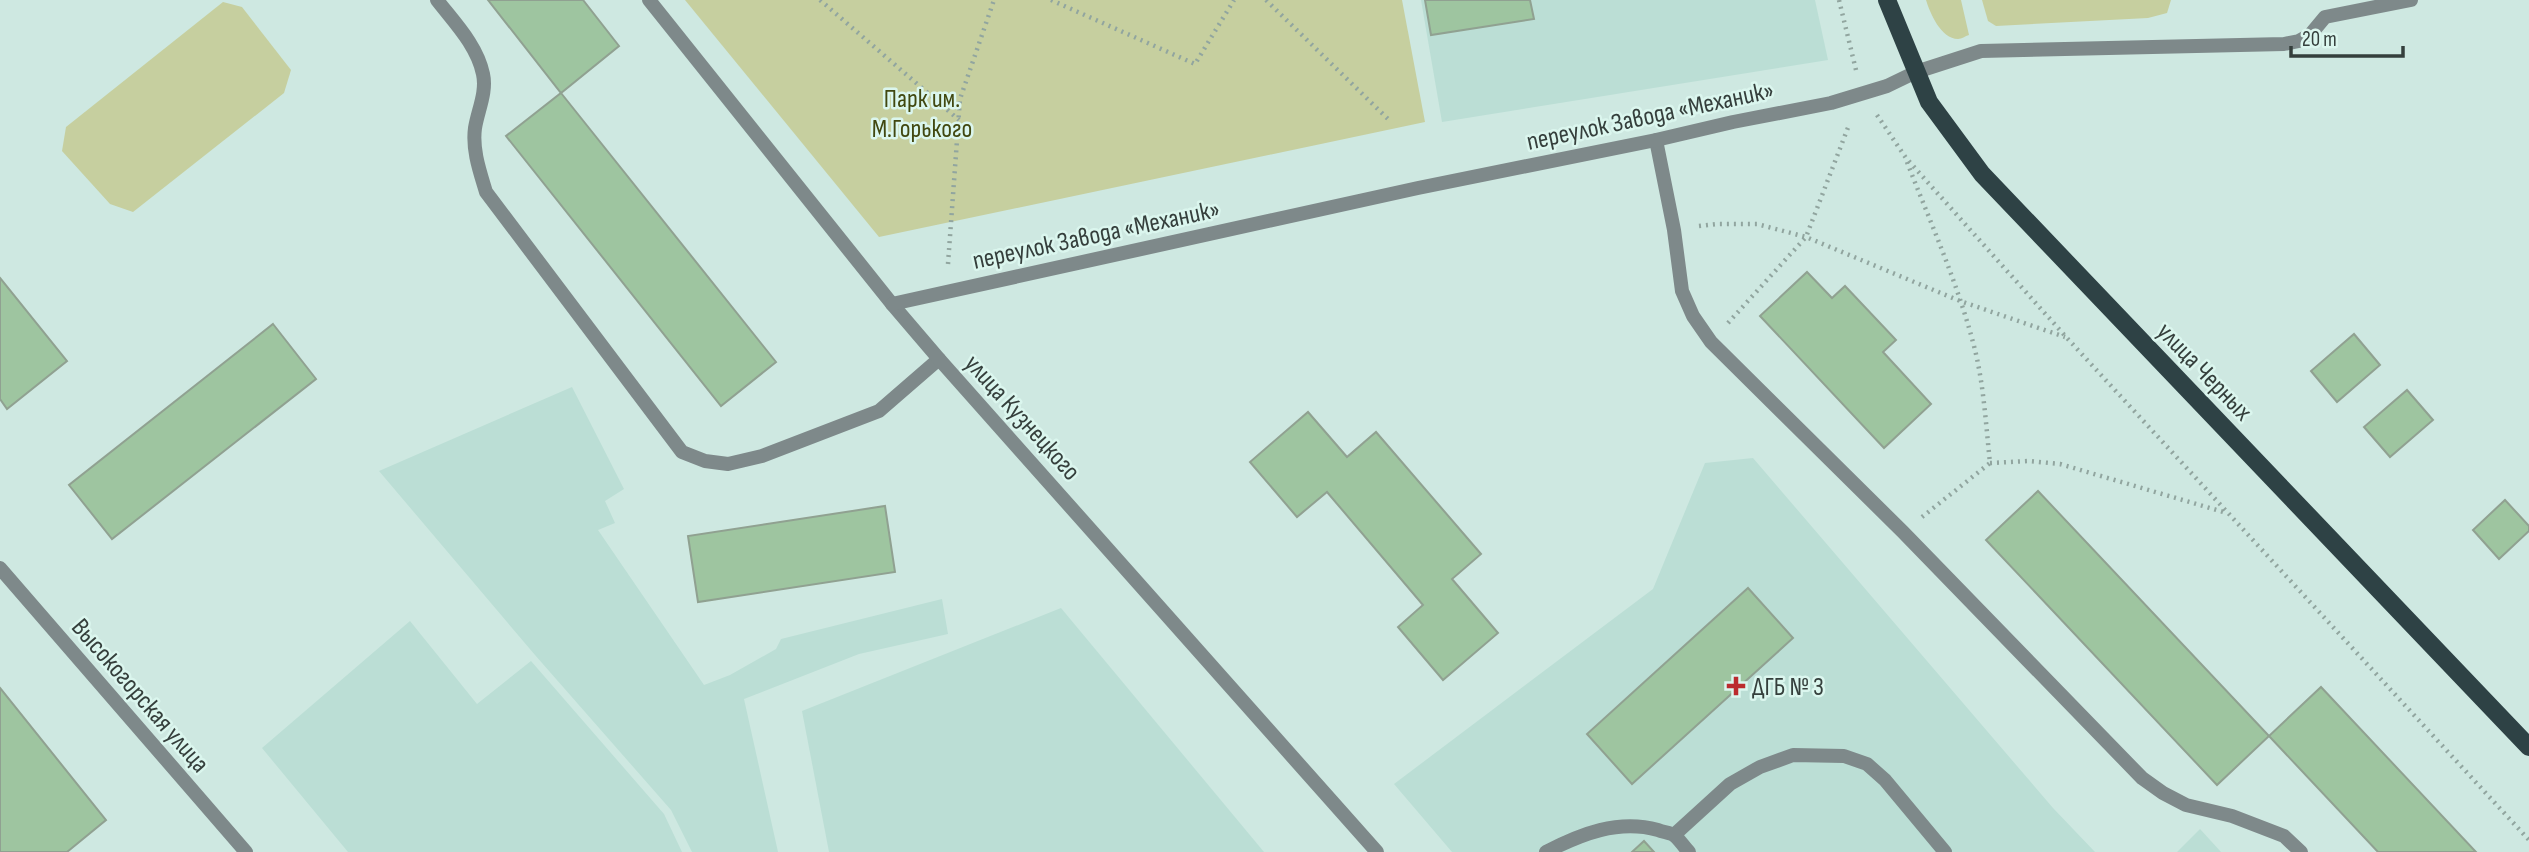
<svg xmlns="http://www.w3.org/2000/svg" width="2529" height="852" font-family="'Sofia Sans Condensed',sans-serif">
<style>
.built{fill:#bbded5}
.green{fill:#c6cf9f}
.building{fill:#9ec5a0;stroke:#90a191;stroke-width:2}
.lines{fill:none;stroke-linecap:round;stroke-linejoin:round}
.path{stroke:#91a59f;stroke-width:4.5;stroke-dasharray:2 5;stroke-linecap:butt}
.lane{stroke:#7e898a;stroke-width:14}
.street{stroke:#7e898a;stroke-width:14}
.primary{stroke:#2e4245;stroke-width:18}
.poi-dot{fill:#bb2b2e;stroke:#dbf6ee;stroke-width:2.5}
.labels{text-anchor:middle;stroke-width:5;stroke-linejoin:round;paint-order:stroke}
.park-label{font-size:26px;fill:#414810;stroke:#dbf6ee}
.street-label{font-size:26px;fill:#353f3c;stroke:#dbf6ee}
.poi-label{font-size:26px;fill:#353f3c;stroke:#dbf6ee;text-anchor:start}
</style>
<rect width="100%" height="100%" fill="#cee8e1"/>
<g class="built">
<path d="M1421 0H1815L1828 60 1442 122Z"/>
<path d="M572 387 624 489 605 501 615 523 598 530 704 685 730 675 776 649 781 639 942 599 948 634 859 654 744 699 778 852H692L671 810 535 655 379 471Z"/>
<path d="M1753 458 2053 808 2095 852H1452L1394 784 1653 589 1705 463Z"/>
<path d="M1061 608 1264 852H829L802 711Z"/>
<path d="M410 621 477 704 531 661 664 814 682 852H348L262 748Z"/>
<path d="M2200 829 2221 852H2177Z"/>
</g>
<g class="green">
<path d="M685 0H1402L1425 122 879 237Z"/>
<path d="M1926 0H1961L1969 35C1965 36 1962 39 1958 39 1941 39 1930 13 1926 0Z"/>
<path d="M1982 0H2171L2167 13 2148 18 1996 26 1988 21Z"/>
<path d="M223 2 242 7 291 70 284 93 133 212 110 204 62 151 66 127Z"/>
</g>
<g class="building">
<path d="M488 0H583L619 46 561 93Z"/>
<path d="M1425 0H1530L1534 19 1431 35Z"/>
<path d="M561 93 776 362 721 406 506 136Z"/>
<path d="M1807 272 1832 298 1845 286 1896 340 1883 352 1931 404 1884 448 1760 316Z"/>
<path d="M0 278 67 361 7 409 0 399Z"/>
<path d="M273 324 316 379 112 539 69 485Z"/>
<path d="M2354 334 2380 365 2337 402 2311 371Z"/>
<path d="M2407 390 2433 420 2390 457 2364 427Z"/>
<path d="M1308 412 1347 457 1376 432 1481 554 1452 579 1498 633 1443 680 1398 627 1423 605 1327 492 1297 517 1250 462Z"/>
<path d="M2038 491 2269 736 2217 785 1986 540Z"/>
<path d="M2505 500 2529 526V531L2499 559 2473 530Z"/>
<path d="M885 506 895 572 698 602 688 536Z"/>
<path d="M1748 588 1793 638 1632 784 1587 734Z"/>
<path d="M2321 687 2476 852H2378L2269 736Z"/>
<path d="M0 688 106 820 67 852H0Z"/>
<path d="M1644 841 1654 852H1632Z"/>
</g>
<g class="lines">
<g class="path">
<path d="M820 0 959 120"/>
<path d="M1051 0 1195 64 1234 0"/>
<path d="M1266 0 1388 119"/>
<path d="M1839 0 1856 70"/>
<path d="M1877 115 1906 158 2067 338 2529 840"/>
<path d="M1907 162C1931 224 1959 286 1975 350 1984 387 1986 426 1990 463L1922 517"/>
<path d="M1699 226 1717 224H1757L1806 237 1960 301 2065 337"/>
<path d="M948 264 960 99 994 0"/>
<path d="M1728 323 1806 237 1849 125"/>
<path d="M1990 463 2029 461 2060 464 2227 513"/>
</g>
<g class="lane">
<path d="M437 0C454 22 477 45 483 74 487 92 478 110 475 128 472 150 480 172 486 192L682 452 705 461 728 464 762 456 879 411 939 359"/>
<path d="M1656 140 1674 230 1682 291 1693 316 1711 342 1903 532 2142 778 2163 793 2186 805 2232 816 2284 836 2301 852"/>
<path d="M1674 835 1730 784 1760 767 1793 755 1844 756 1867 764 1885 780 1945 852"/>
<path d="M1546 852C1581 834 1618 819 1658 830 1663 832 1670 833 1674 835 1679 839 1684 847 1689 852"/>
</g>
<g class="street">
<path d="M649 0 892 304 939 359 1377 852"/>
<path d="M892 304 1418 188 1656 140 1733 122 1831 103 1887 86 1916 72 1981 51 2284 44 2299 41 2310 35 2325 17 2411 0"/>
<path d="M0 568 246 852"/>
</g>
<path class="primary" d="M1887 0 1929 102 1982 174 2529 747"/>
</g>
<path class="poi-dot" d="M1732.5 675.5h7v7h7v7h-7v7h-7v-7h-7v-7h7z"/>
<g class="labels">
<g class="park-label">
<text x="922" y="107">Парк им.<tspan x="922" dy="30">М.Горького</tspan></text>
</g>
<g class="street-label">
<text transform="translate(1650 115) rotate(-12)" y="9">переулок Завода «Механик»</text>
<text transform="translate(1096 234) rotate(-12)" y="9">переулок Завода «Механик»</text>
<text transform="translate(2205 371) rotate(46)" y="9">улица Черных</text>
<text transform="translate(1023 417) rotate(48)" y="9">улица Кузнецкого</text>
<text transform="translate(141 695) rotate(49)" y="9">Высокогорская улица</text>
</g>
<g class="poi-label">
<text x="1752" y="695">ДГБ № 3</text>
</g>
</g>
<path d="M2291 46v10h112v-10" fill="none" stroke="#353f3c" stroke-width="3.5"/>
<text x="2302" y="46" font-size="21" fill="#353f3c" stroke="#dbf6ee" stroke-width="5" paint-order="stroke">20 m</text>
</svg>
